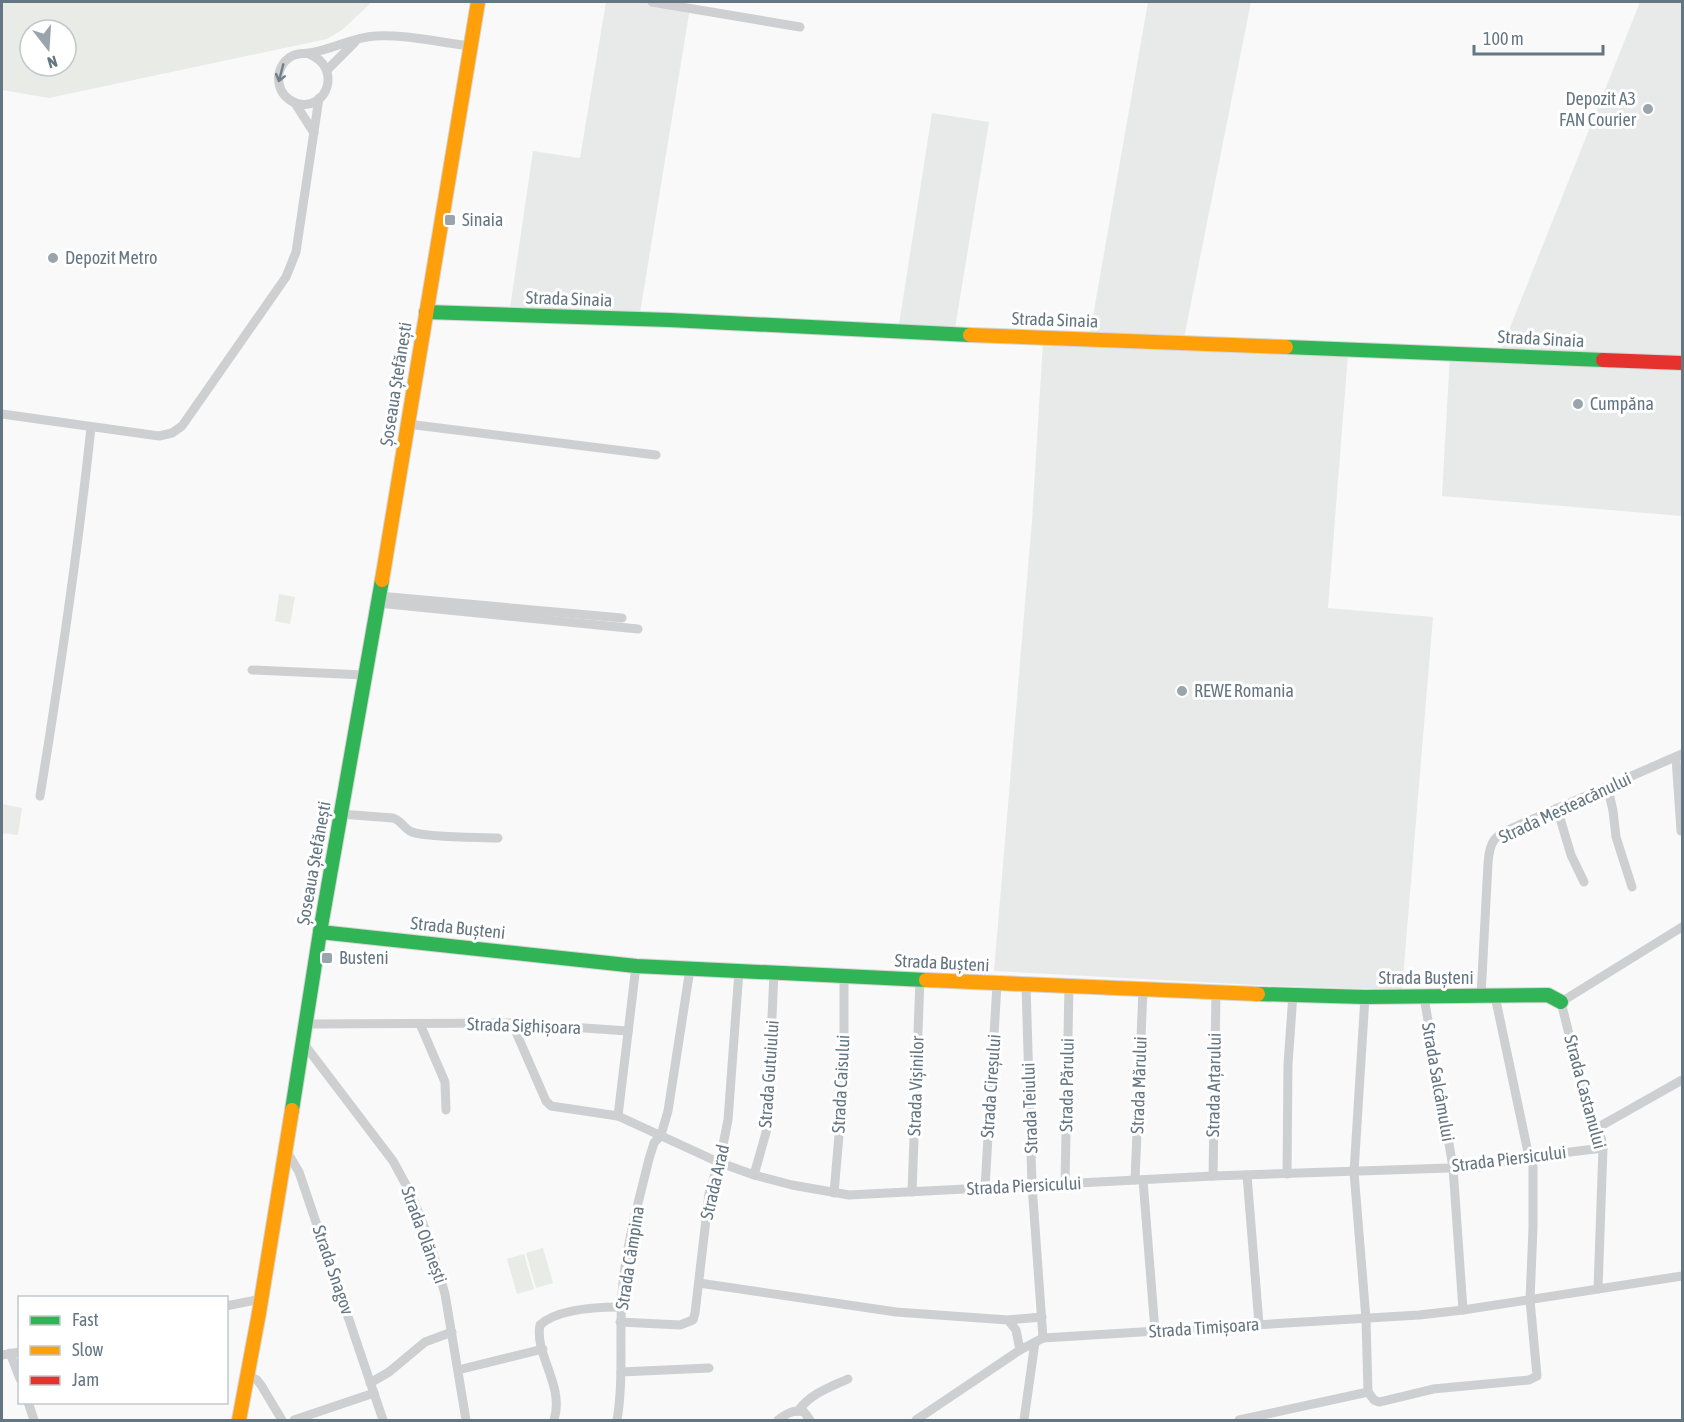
<svg xmlns="http://www.w3.org/2000/svg" width="1684" height="1422" font-family="'Asap Condensed',sans-serif">
<style>
.built{fill:#e8e9e9}
.green{fill:#e8ebe6;fill-rule:evenodd}
.lines{fill:none;stroke-linecap:round;stroke-linejoin:round}
.fast-casing{stroke:#d5d6d7;stroke-width:16}
.slow-casing{stroke:#d5d6d7;stroke-width:16}
.jam-casing{stroke:#d5d6d7;stroke-width:16}
.street{stroke:#cecfd0;stroke-width:9}
.fast{stroke:#30b455;stroke-width:14}
.slow{stroke:#ff9f0a;stroke-width:14}
.jam{stroke:#e5322d;stroke-width:14}
.oneway{stroke:#707f8b}
.poi-dot{fill:#99a4ac;stroke:#fff;stroke-width:2}
.labels{text-anchor:middle;stroke-width:6;stroke-linejoin:round;paint-order:stroke}
.poi-label{font-size:18px;fill:#657683;stroke:#fff;text-anchor:start}
.street-label{font-size:18px;fill:#657683;stroke:#fff}
</style>
<rect width="100%" height="100%" fill="#f9f9f9"/>
<g class="built">
<path d="M606 2H652L690 8 639 319 509 315 533 151 580 158Z"/>
<path d="M1148 2H1251L1183 343 1089 339Z"/>
<path d="M1640 2H1682V516L1442 496 1450 354 1499 355Z"/>
<path d="M932 113 989 122 954 334 898 331Z"/>
<path d="M1043 343 1348 354 1328 608 1433 617 1402 990 1257 985 994 971 1032 520Z"/>
</g>
<g class="green">
<path d="M2 2H372L342 30 327 39 49 98 2 90ZM30 30H66V66H30Z"/>
<path d="M279 594 295 597 290 624 275 621Z"/>
<path d="M2 804 22 808 18 835 2 833Z"/>
<path d="M543 1248 553 1283 536 1288 526 1253Z"/>
<path d="M524 1254 534 1289 517 1294 507 1259Z"/>
</g>
<g class="lines">
<g class="fast-casing">
<g id="fast">
<path d="M426 312 670 320 970 335"/>
<path d="M1286 347 1603 360"/>
<path d="M320 932 636 966 926 980"/>
<path d="M1258 994 1365 997 1548 995 1561 1002"/>
<path d="M292 1110 320 932 382 580"/>
</g>
</g>
<g class="slow-casing">
<g id="slow">
<path d="M970 335 1286 347"/>
<path d="M382 580 478 2"/>
<path d="M926 980 1258 994"/>
<path d="M239 1420 259 1313 292 1110"/>
</g>
</g>
<g class="jam-casing">
<path id="jam" d="M1603 360 1682 363"/>
</g>
<g class="street">
<path d="M652 2 800 27"/>
<path d="M309 54C343 67 327 113 296 103 287 100 280 92 279 83 277 73 282 61 292 56 298 53 303 54 309 53 332 50 353 37 375 36 404 34 442 43 471 46"/>
<path d="M327 70 355 42"/>
<path d="M295 103 314 133"/>
<path d="M2 414 159 436 172 433 182 426 286 277 296 252 319 98"/>
<path d="M407 424 656 455"/>
<path d="M379 596 622 618"/>
<path d="M378 603 638 629"/>
<path d="M252 670 364 675"/>
<path d="M1676 758 1681 831"/>
<path d="M1608 788 1613 811 1616 837 1632 887"/>
<path d="M40 796C60 673 78 551 91 427"/>
<path d="M1557 808 1571 855 1584 882"/>
<path d="M340 814 393 818C401 820 404 829 412 832 429 838 477 837 498 838"/>
<path d="M1026 985 1032 1185 1043 1338"/>
<path d="M1481 996 1488 863C1490 837 1496 836 1519 825L1682 754"/>
<path d="M1495 996 1529 1157"/>
<path d="M1424 997 1453 1167 1463 1310"/>
<path d="M512 1023 546 1101 551 1106 618 1116 718 1162 754 1175 792 1185 849 1195 1213 1176 1479 1167 1529 1157 1603 1148"/>
<path d="M306 1024 512 1023 628 1031"/>
<path d="M420 1024 445 1082 446 1110"/>
<path d="M304 1044 393 1161 411 1194 429 1239 445 1294 466 1420"/>
<path d="M618 1116 636 966"/>
<path d="M1597 1128 1682 1080"/>
<path d="M286 1150 299 1172 383 1420"/>
<path d="M1287 1174 1288 1064 1293 994"/>
<path d="M754 1175 767 1129 774 972"/>
<path d="M1247 1175 1259 1324"/>
<path d="M1213 1176 1216 993"/>
<path d="M1135 1180 1143 990"/>
<path d="M1143 1180 1155 1331"/>
<path d="M1065 1184 1069 986"/>
<path d="M985 1188 997 984"/>
<path d="M912 1192 920 979"/>
<path d="M834 1193 844 1077V976"/>
<path d="M699 1283 896 1312 1008 1320 1016 1330 1020 1350"/>
<path d="M1598 1289 1603 1148 1601 1137 1587 1106 1561 1002 1682 927"/>
<path d="M226 1306 261 1299"/>
<path d="M1008 1320 1042 1317"/>
<path d="M620 1322 680 1325 693 1320 695 1313 709 1194 722 1150 728 1120 739 971"/>
<path d="M10 1353 20 1379"/>
<path d="M2 1355 20 1352"/>
<path d="M458 1370 543 1349"/>
<path d="M621 1372 709 1368"/>
<path d="M247 1375 257 1380 261 1385 282 1420"/>
<path d="M370 1383 389 1372 425 1342 452 1332"/>
<path d="M1368 1392 1374 1400 1379 1402 1433 1389 1529 1380 1537 1376 1530 1300 1533 1228V1157"/>
<path d="M28 1402 34 1420"/>
<path d="M798 1411C810 1394 830 1387 848 1379"/>
<path d="M294 1420 374 1393"/>
<path d="M554 1420C565 1386 534 1354 540 1325 557 1309 598 1307 621 1307"/>
<path d="M617 1420C624 1379 619 1337 622 1295 625 1249 638 1204 649 1159L654 1143 661 1135 668 1111 690 969"/>
<path d="M778 1420C786 1414 793 1409 804 1412L810 1420"/>
<path d="M916 1420 1020 1350 1043 1338 1419 1315 1463 1310 1682 1276"/>
<path d="M1024 1420 1035 1342"/>
<path d="M1239 1420 1368 1392 1366 1319 1354 1172 1365 997"/>
</g>
<use href="#fast" class="fast"/>
<use href="#slow" class="slow"/>
<use href="#jam" class="jam"/>
</g>
<defs><path id="oneway-shaft" d="M-6 0H5M1.5-3L5.5 0L1.5 3" fill="none" stroke-width="1.6" stroke-linecap="round" stroke-linejoin="round" transform="scale(1.5)"/></defs>
<use class="oneway" href="#oneway-shaft" transform="translate(281 73) rotate(105)"/>
<g class="poi-dot">
<circle cx="1648" cy="109" r="6"/>
<rect x="444" y="214" width="12" height="12" rx="3"/>
<circle cx="53" cy="258" r="6"/>
<circle cx="1578" cy="404" r="6"/>
<circle cx="1182" cy="691" r="6"/>
<rect x="321" y="952" width="12" height="12" rx="3"/>
</g>
<g class="labels">
<g class="poi-label">
<text x="1636" y="105" text-anchor="end">Depozit A3<tspan x="1636" dy="21">FAN Courier</tspan></text>
<text x="462" y="226">Sinaia</text>
<text x="65" y="264">Depozit Metro</text>
<text x="1590" y="410">Cumpăna</text>
<text x="1194" y="697">REWE Romania</text>
<text x="339" y="964">Busteni</text>
</g>
<g class="street-label">
<text transform="translate(569 299) rotate(2)" y="6">Strada Sinaia</text>
<text transform="translate(1055 320) rotate(2)" y="6">Strada Sinaia</text>
<text transform="translate(1541 339) rotate(3)" y="6">Strada Sinaia</text>
<text transform="translate(396 384) rotate(-81)" y="6">Șoseaua Ștefănești</text>
<text transform="translate(1565 808) rotate(-25)" y="6">Strada Mesteacănului</text>
<text transform="translate(314 863) rotate(-80)" y="6">Șoseaua Ștefănești</text>
<text transform="translate(458 928) rotate(6)" y="6">Strada Bușteni</text>
<text transform="translate(942 963) rotate(3)" y="6">Strada Bușteni</text>
<text x="1426" y="984">Strada Bușteni</text>
<text transform="translate(524 1026) rotate(2)" y="6">Strada Sighișoara</text>
<text transform="translate(769 1074) rotate(-86)" y="6">Strada Gutuiului</text>
<text transform="translate(1438 1082) rotate(80)" y="6">Strada Salcâmului</text>
<text transform="translate(841 1084) rotate(-87)" y="6">Strada Caisului</text>
<text transform="translate(1067 1085) rotate(-89)" y="6">Strada Părului</text>
<text transform="translate(1139 1085) rotate(-88)" y="6">Strada Mărului</text>
<text transform="translate(1214 1085) rotate(-89)" y="6">Strada Arțarului</text>
<text transform="translate(916 1086) rotate(-88)" y="6">Strada Vișinilor</text>
<text transform="translate(991 1086) rotate(-86)" y="6">Strada Cireșului</text>
<text transform="translate(1585 1092) rotate(75)" y="6">Strada Castanului</text>
<text transform="translate(1030 1108) rotate(-92)" y="6">Strada Teiului</text>
<text transform="translate(1509 1159) rotate(-7)" y="6">Strada Piersicului</text>
<text transform="translate(715 1182) rotate(-77)" y="6">Strada Arad</text>
<text transform="translate(1024 1186) rotate(-3)" y="6">Strada Piersicului</text>
<text transform="translate(424 1235) rotate(70)" y="6">Strada Olănești</text>
<text transform="translate(630 1258) rotate(-81)" y="6">Strada Câmpina</text>
<text transform="translate(333 1270) rotate(71)" y="6">Strada Snagov</text>
<text transform="translate(1204 1328) rotate(-4)" y="6">Strada Timișoara</text>
</g>
</g>
<rect width="1684" height="1422" fill="none" stroke="#657683" stroke-width="6"/>
<rect x="18" y="1296" width="210" height="108" fill="#ffffff" stroke="#c1c8cd" stroke-width="1.5"/>
<rect x="30" y="1316" width="30" height="9" fill="#30b455" stroke="#c1c8cd" stroke-width="1.5"/>
<text x="72" y="1326" font-size="18" fill="#657683">Fast</text>
<rect x="30" y="1346" width="30" height="9" fill="#ff9f0a" stroke="#c1c8cd" stroke-width="1.5"/>
<text x="72" y="1356" font-size="18" fill="#657683">Slow</text>
<rect x="30" y="1376" width="30" height="9" fill="#e5322d" stroke="#c1c8cd" stroke-width="1.5"/>
<text x="72" y="1386" font-size="18" fill="#657683">Jam</text>
<g transform="translate(48 48) rotate(163)"><circle r="28" fill="#ffffff" stroke="#c1c8cd" stroke-width="1.5"/>
<path d="M0-4.5L10 22L0 15L-10 22Z" fill="#99a4ac"/>
<text y="-9" font-size="16" font-weight="bold" text-anchor="middle" fill="#657683">N</text>
</g>
<path d="M1474 45v9h129v-9" fill="none" stroke="#657683" stroke-width="3"/>
<text x="1483" y="45" font-size="18" fill="#657683" stroke="#ffffff" stroke-width="4.5" paint-order="stroke">100 m</text>
</svg>
